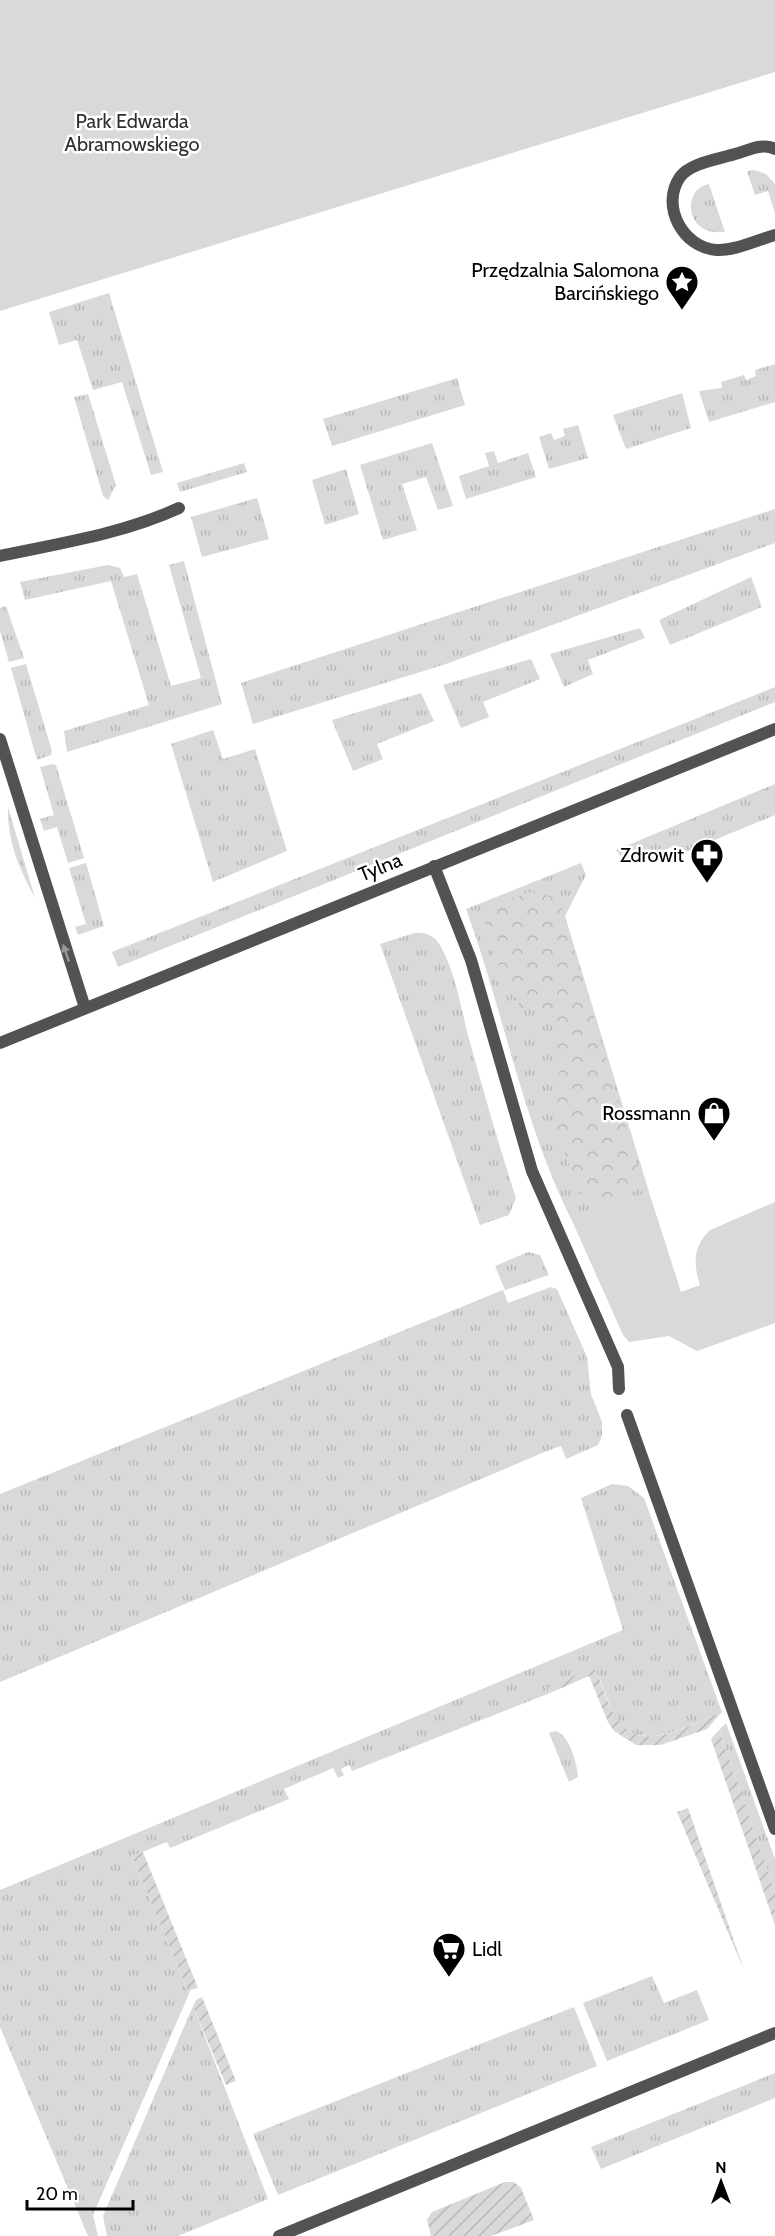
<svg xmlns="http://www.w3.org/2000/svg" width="775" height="2236" font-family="Cabin,sans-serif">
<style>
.grass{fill:url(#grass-tufts)}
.forest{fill:url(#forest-crowns)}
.park{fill:#d9d9d9}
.garden{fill:url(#garden-furrows)}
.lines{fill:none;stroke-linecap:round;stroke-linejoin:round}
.minor{stroke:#525252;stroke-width:12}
.tertiary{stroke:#525252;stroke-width:12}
.oneway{fill:#979797}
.labels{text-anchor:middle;stroke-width:5;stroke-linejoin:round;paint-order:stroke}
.park-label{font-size:20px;fill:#303030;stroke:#fff}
.poi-label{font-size:20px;fill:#000;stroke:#fff;text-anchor:end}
.street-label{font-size:20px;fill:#000;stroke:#fff}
</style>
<defs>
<pattern id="grass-tufts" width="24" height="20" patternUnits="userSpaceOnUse" patternTransform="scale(1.5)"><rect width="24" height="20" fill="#d9d9d9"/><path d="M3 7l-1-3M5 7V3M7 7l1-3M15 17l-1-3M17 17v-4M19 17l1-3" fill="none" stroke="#b8b8b8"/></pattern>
<pattern id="forest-crowns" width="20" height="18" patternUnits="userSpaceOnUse" patternTransform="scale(1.5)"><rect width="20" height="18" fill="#d9d9d9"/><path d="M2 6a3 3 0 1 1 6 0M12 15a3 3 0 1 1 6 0" fill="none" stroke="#b8b8b8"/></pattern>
<pattern id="garden-furrows" width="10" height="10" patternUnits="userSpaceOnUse" patternTransform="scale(1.5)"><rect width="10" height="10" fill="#d9d9d9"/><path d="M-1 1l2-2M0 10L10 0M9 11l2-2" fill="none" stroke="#b8b8b8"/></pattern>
</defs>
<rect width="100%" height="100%" fill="#fff"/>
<g class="grass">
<path d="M754 170 766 174 775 184V213L768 191 755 195 747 171Z"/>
<path d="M709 184 725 232C719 232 711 233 706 230 685 221 686 188 709 184Z"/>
<path d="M109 293 163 472 151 475 122 382 93 390 77 340 59 345 49 312Z"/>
<path d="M775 364V402L709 422 699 391 722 388 721 382 744 375 746 380 756 376 755 370Z"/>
<path d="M457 378 465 405 332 446 323 419Z"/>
<path d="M682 393 691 428 626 449 613 415Z"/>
<path d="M88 394 116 485 108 500 103 496 74 397Z"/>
<path d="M578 425 588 458 549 469 539 437 551 433 554 440 565 436 563 429Z"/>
<path d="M432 443 453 506 438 510 426 477 402 484 417 530 383 540 360 465Z"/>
<path d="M494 451 498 463 528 453 536 477 466 499 459 476 489 466 485 453Z"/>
<path d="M244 463 247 472 180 492 177 483Z"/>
<path d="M346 469 359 514 325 525 312 480Z"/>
<path d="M257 498 269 539 202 557 191 517Z"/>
<path d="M775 509V543L446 664 253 724 241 683Z"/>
<path d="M184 561 222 704 67 752 64 731 149 705 111 581 25 600 20 582 108 565 120 568 124 577 137 574 171 686 201 678 169 565Z"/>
<path d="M751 577 762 607 670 645 659 620Z"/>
<path d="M6 606 24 658 9 662 0 631V608Z"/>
<path d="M640 628 645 638 588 660 593 674 564 687 550 654Z"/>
<path d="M531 659 540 679 483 702 489 717 461 728 443 685Z"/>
<path d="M26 664 52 751 51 755 37 760 11 668Z"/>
<path d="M775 687V702L118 967 112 952Z"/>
<path d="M421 693 434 721 377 744 383 759 353 771 332 720Z"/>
<path d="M213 730 223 759 255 749 287 851 213 882 171 744Z"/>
<path d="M53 764 56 765 84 858 68 863 57 827 44 831 40 819 54 815 40 767Z"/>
<path d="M775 784V815L676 856 672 847 634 861 621 857 616 850Z"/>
<path d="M8 807 35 898C19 868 7 841 8 807Z"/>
<path d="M86 863 104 926 78 935 75 927 86 924 69 868Z"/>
<path d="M581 863 586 875 565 916 649 1192 573 1223C523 1124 504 1013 466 909Z"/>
<path d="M414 933C426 932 435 936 441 947 456 974 461 1009 469 1039 484 1093 499 1146 516 1198L509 1215 480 1225 380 944Z"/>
<path d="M528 1252 540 1255 549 1275 505 1290 495 1266Z"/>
<path d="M551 1287 557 1289 587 1357 591 1394 602 1422V1435L598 1445 566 1459 561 1446 547 1451 0 1682V1494L503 1290 508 1303Z"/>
<path d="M612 1484 628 1486 644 1498 722 1712C691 1724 636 1758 614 1715 607 1700 602 1683 595 1668L548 1687 550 1693 352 1771 349 1765 341 1769 344 1775 338 1778 333 1768 284 1789 289 1799 170 1848 167 1842 132 1856 189 1994 93 2215 98 2236H88L0 2027V1890L623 1630 581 1498Z"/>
<path d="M726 1723 775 1859V1891L719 1730Z"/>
<path d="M556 1731C569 1735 577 1763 578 1777L569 1782 549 1733Z"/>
<path d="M652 1976 664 2003 697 1990 709 2020 607 2061 583 2003Z"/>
<path d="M193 2006 268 2199 178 2236H107L103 2216Z"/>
<path d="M574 2007 597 2066 278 2195 253 2134Z"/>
<path d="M775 2073V2098L601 2169 591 2147Z"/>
</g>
<path class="forest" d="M531 892 559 898 643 1185 634 1191 607 1202 578 1193 548 1100 560 1070 554 1026 545 1009 522 1010 490 950 482 909Z"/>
<g class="park">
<path d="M0 0H775V72L0 311Z"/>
<path d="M649 1192 681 1292 700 1285C693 1264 693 1246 710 1230L775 1202V1323L697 1351 669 1336 629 1342 623 1335 573 1223Z"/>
</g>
<g class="garden">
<path d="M595 1668C602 1684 607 1704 617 1719 641 1756 691 1724 722 1712L707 1729 661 1745H636L614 1731 608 1722 589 1676 550 1693 548 1686Z"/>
<path d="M719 1730 775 1891V1925L711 1739Z"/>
<path d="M688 1808 744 1970 677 1812Z"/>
<path d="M143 1852 198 1988 190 1990 189 1994 132 1856Z"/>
<path d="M202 1997 236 2081 226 2085 193 2006 196 2000Z"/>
<path d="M505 2182H514L521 2188 534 2220 491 2236H431L427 2220 432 2212Z"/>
</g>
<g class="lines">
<g class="minor">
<path d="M775 149C763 142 747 151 735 154 719 159 690 163 680 177 660 206 683 248 717 250 735 251 757 240 775 235"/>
<path d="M0 556C61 543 122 534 179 508"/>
<path d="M0 739 85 1008"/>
<path d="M434 866 471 960 532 1171 618 1367 619 1389"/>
<path d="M0 1043 775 729"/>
<path d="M627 1415 775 1829"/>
</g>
<path class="tertiary" d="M279 2236 775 2033"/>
</g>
<defs><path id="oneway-solid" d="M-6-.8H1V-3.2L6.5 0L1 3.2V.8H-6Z" transform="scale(1.5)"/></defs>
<use class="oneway" href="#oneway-solid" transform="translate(66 953) rotate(-109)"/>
<defs>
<g id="sight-pin" transform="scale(1.725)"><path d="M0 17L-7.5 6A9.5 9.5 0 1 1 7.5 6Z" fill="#000" stroke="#fff"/><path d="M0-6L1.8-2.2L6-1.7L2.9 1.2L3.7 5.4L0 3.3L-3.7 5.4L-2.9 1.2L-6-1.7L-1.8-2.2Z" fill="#fff"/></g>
<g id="pharmacy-pin" transform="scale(1.725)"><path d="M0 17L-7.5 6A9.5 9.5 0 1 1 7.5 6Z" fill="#000" stroke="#fff"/><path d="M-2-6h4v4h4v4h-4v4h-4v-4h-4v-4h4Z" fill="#fff"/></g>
<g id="shop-pin" transform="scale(1.725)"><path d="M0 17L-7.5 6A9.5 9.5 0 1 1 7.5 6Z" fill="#000" stroke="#fff"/><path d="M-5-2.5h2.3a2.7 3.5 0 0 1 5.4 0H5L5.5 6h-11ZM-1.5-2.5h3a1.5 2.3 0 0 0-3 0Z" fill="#fff"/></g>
<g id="supermarket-pin" transform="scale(1.725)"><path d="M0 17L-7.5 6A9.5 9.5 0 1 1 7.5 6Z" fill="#000" stroke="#fff"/><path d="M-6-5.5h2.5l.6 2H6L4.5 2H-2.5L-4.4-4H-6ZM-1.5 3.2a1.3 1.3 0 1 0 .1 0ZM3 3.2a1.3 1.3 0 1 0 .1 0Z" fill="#fff"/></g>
</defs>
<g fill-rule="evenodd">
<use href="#sight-pin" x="682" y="282"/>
<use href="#pharmacy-pin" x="707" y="855"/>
<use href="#shop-pin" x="714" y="1113"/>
<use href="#supermarket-pin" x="449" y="1949"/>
</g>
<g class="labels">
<g class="park-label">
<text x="132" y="128">Park Edwarda<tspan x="132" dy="23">Abramowskiego</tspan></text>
</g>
<g class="poi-label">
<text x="659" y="277">Przędzalnia Salomona<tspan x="659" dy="23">Barcińskiego</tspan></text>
<text x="684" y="862">Zdrowit</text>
<text x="691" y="1120">Rossmann</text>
<text x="472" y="1956" text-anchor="start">Lidl</text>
</g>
<g class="street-label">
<text transform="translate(380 867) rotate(-22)" y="7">Tylna</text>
</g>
</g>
<g transform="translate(721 2182)" stroke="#ffffff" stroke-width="4.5" paint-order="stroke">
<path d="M0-4.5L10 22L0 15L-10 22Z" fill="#000000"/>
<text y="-9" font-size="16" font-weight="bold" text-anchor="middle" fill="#000000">N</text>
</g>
<path d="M27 2200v9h106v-9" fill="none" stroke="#000000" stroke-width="3"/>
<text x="36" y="2200" font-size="18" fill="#000000" stroke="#ffffff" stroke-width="4.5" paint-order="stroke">20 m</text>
</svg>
